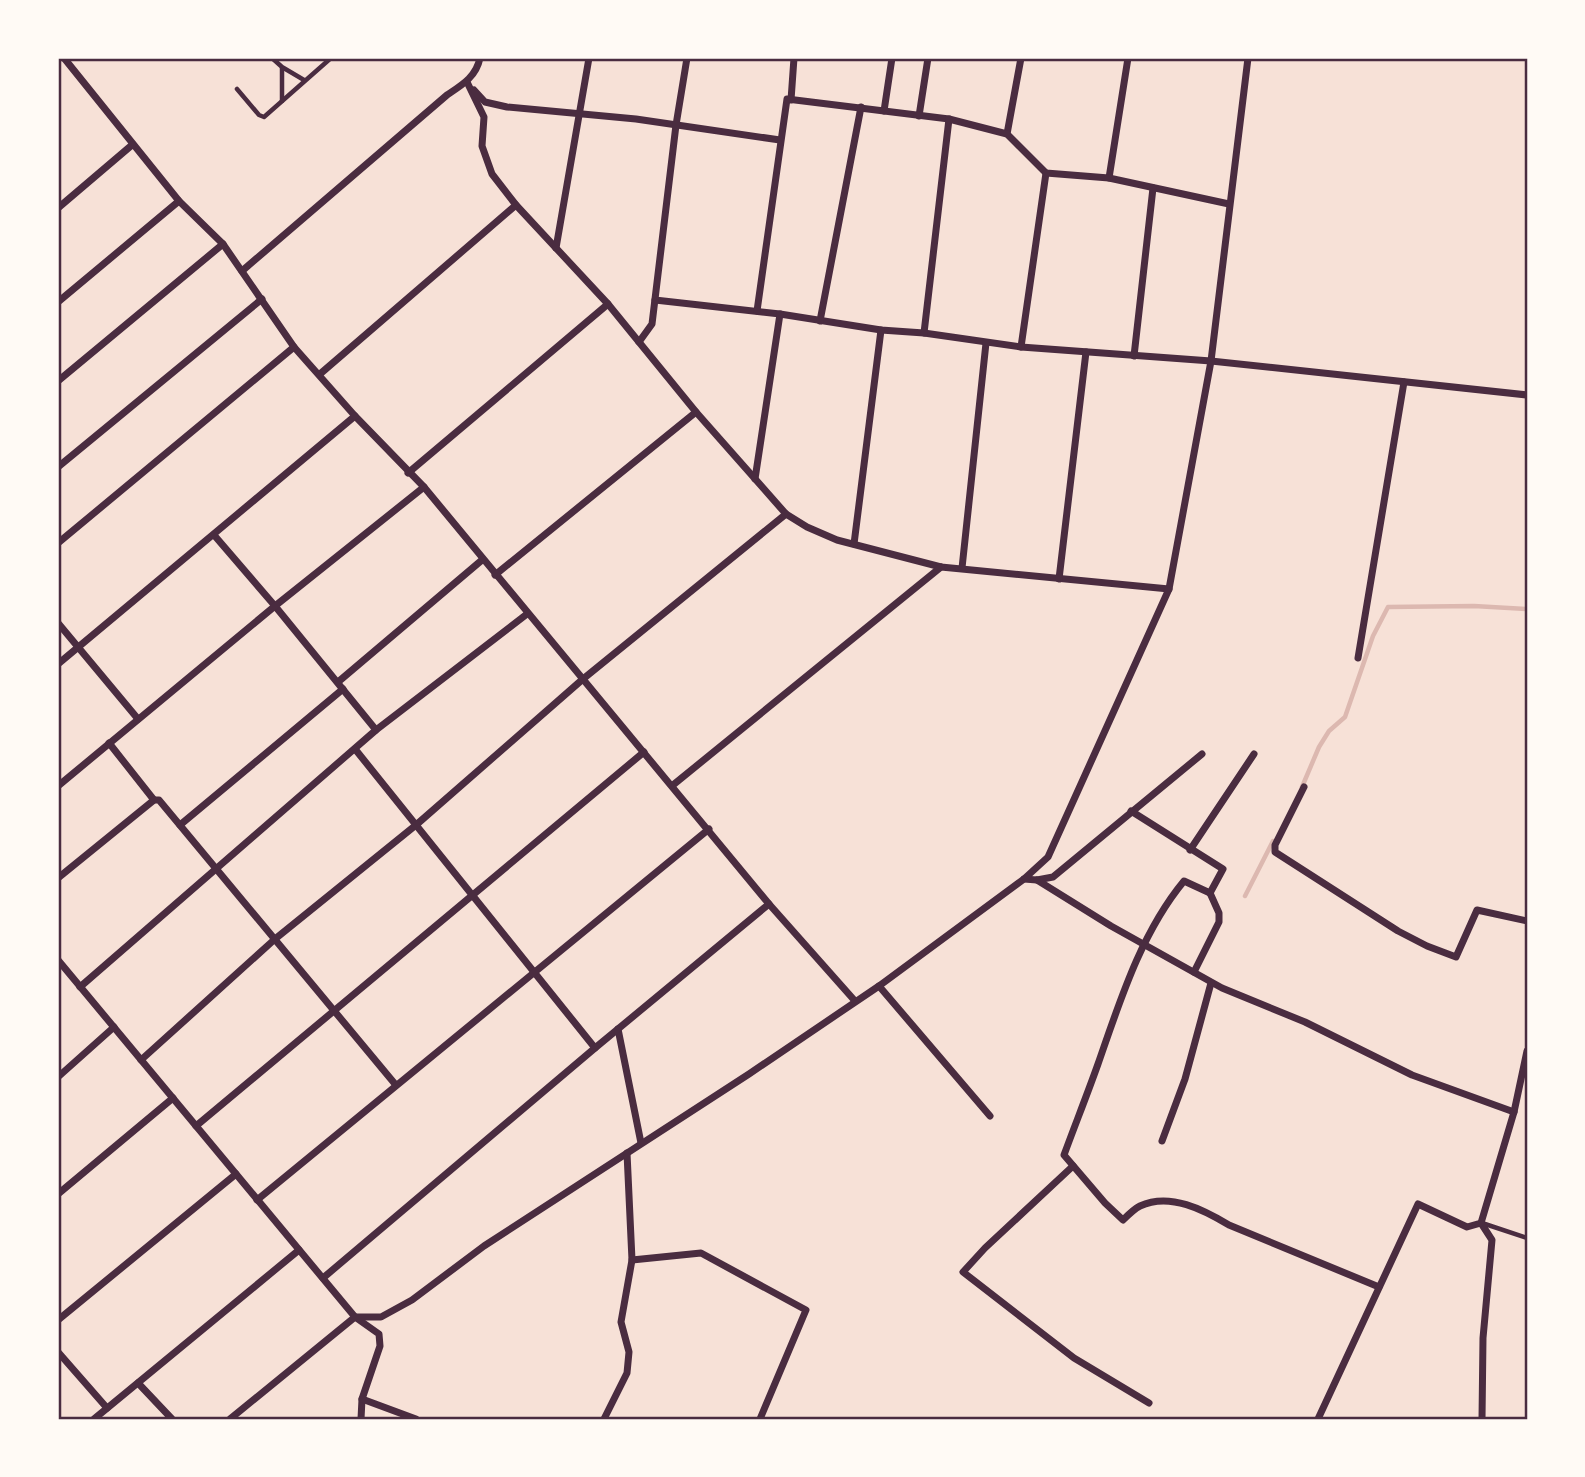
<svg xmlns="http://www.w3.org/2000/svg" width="1585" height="1477" font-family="Roboto,sans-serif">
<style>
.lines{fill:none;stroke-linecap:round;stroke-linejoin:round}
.stream{stroke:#dcb8b0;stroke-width:4.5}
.service{stroke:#4a2c40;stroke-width:4.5}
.minor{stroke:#4a2c40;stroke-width:7}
.neatline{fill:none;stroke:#4a2c40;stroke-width:2.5}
</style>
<rect width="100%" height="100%" fill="#f7e1d7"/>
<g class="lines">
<g class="stream">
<path d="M1302 787 1319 747 1329 731 1345 717 1373 636 1388 607 1474 606 1527 609"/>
<path d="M1245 896 1273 841"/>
</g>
<g class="service">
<path d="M272 58 282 67 304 80"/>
<path d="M237 89 259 115 264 117 331 58"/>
<path d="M282 101V68"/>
<path d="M1482 1223 1527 1238"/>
</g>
<g class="minor">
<path d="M64 58 179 201 223 244 294 347 355 416 424 487 769 904 855 1001"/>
<path d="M467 82 484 117 482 146 492 174 516 205 608 304 696 412 786 514 807 527 837 540 941 567 1169 589"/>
<path d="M474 90 485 102 507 107 636 119 780 140"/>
<path d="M791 100 794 58"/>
<path d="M884 111 892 58"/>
<path d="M919 116 928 58"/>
<path d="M1007 134 1021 58"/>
<path d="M1109 178 1128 58"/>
<path d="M58 208 132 145"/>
<path d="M556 248 589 58"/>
<path d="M242 271 447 95C462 85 476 77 480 58"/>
<path d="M655 300 780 314 881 330 924 333 1021 347 1211 361 1527 395"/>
<path d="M58 302 179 201"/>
<path d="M757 311 787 99 949 119 1007 134 1046 173 1109 178 1229 204"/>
<path d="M820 321 861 107"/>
<path d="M924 333 949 119"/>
<path d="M639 342 652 324 676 125 687 58"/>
<path d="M1021 347 1046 173"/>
<path d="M1134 356 1153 188"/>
<path d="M320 374 516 205"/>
<path d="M58 381 223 244"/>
<path d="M58 467 262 299"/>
<path d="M408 473 608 304"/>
<path d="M755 479 780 314"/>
<path d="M214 535 275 606 376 730"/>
<path d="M58 543 294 347"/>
<path d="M854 544 881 330"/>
<path d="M962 568 986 343"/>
<path d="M495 575 696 412"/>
<path d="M1059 579 1086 352"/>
<path d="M58 623 138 719"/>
<path d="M1358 658 1404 382"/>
<path d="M58 664 355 416"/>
<path d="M338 682 482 560"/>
<path d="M109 743 154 800"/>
<path d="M355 749 595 1048"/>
<path d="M673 785 941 567"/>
<path d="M58 786 275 606 424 487"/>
<path d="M1304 787 1275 845V852L1398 931 1427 946 1456 957 1477 910 1527 921"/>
<path d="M1131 811 1223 869 1210 893 1184 881C1141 933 1120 1001 1098 1064 1087 1095 1075 1125 1064 1155L1105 1203 1123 1220C1128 1215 1134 1209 1140 1206 1170 1192 1204 1210 1229 1225L1379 1287"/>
<path d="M180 825 343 689"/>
<path d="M1190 850 1254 754"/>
<path d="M58 878 154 800H159L395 1084"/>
<path d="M1024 879 1037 880 1053 877 1202 754"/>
<path d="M1037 880 1111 926 1222 988 1305 1022 1412 1075 1514 1112"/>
<path d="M58 960 355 1317 379 1334 380 1346 362 1399 361 1419"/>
<path d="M1194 972 1219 922V913L1210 893"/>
<path d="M879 986 990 1116"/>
<path d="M80 987 376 730 527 614"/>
<path d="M618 1029 641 1143"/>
<path d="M141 1060 275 939 416 825 583 679 786 514"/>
<path d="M58 1077 114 1027"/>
<path d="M196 1126 644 752"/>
<path d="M1162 1141 1185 1079 1211 983"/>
<path d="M1073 1166 985 1248 963 1272 1074 1358 1149 1403"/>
<path d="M58 1194 173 1098"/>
<path d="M257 1200 709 829"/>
<path d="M1481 1223 1492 1240 1483 1338 1482 1419"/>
<path d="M632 1260 701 1253 806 1310 760 1419"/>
<path d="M323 1278 595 1048 769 904"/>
<path d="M58 1320 236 1174"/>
<path d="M58 1352 107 1408"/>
<path d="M138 1383 172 1419"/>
<path d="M362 1399 416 1419"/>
<path d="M94 1419 299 1250"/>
<path d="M230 1419 355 1317H381L412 1300 484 1246 749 1074 879 986 1024 879 1048 857 1169 589 1211 361 1248 58"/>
<path d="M604 1419 627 1373 629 1352 621 1322 632 1260 627 1153"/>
<path d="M1318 1419 1418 1204 1467 1227 1481 1223 1514 1112 1527 1051"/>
</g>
</g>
<rect width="1585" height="1477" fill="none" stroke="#fffaf5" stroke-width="119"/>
<rect x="60" y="60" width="1466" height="1358" class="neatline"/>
</svg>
